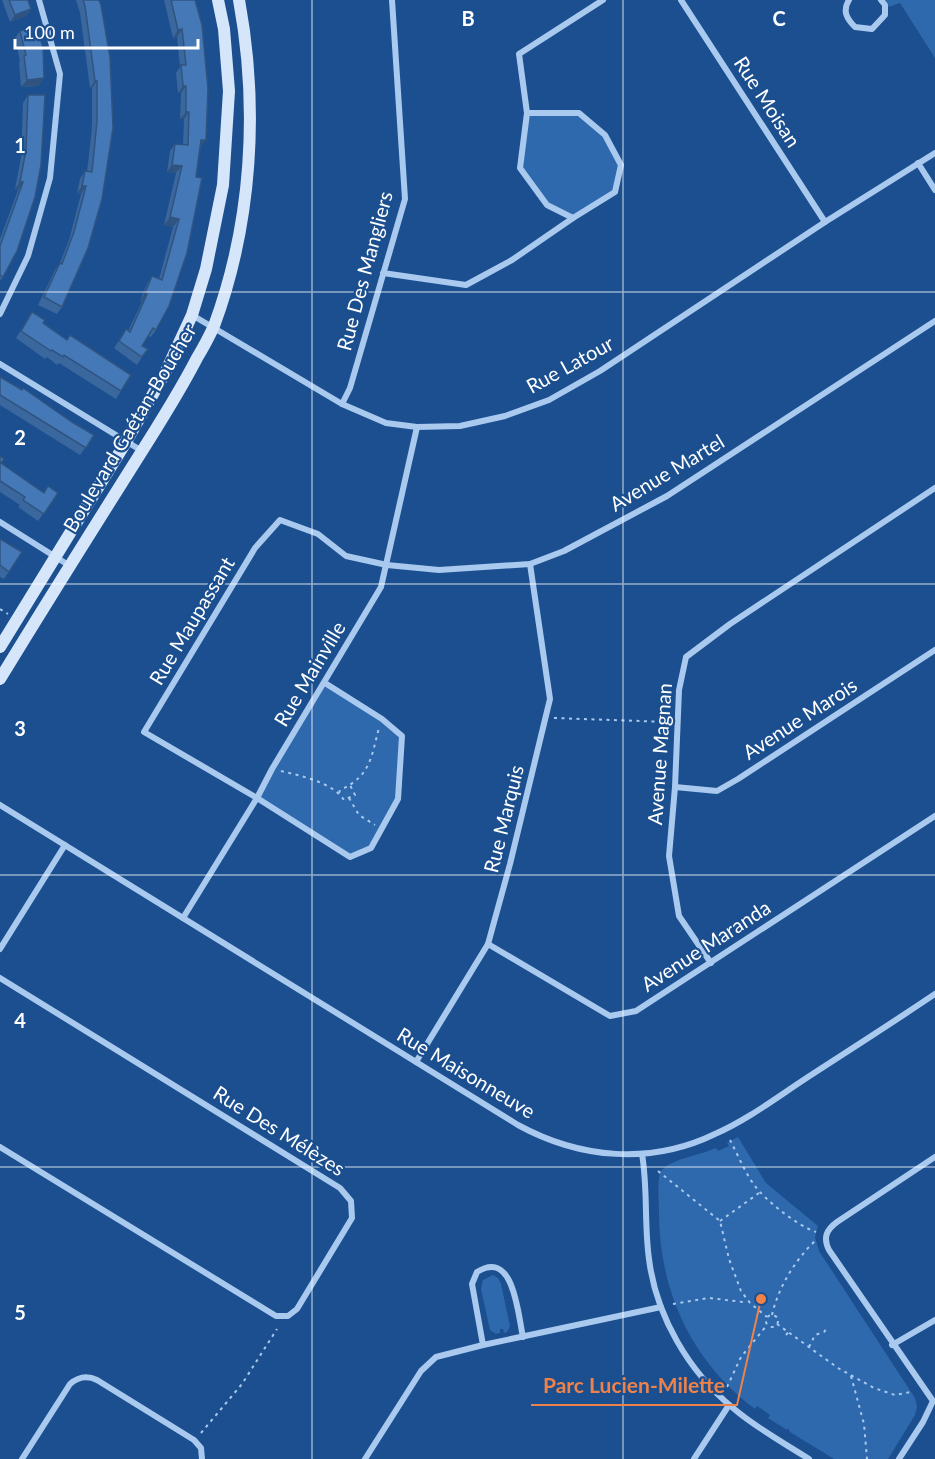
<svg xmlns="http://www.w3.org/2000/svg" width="935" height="1459" font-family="Lato,sans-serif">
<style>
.green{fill:#2e69ad}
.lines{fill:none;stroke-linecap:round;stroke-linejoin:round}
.path{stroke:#a9c9ee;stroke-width:2;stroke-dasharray:3 4.5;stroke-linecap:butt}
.street{stroke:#a9c9ee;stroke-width:6}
.secondary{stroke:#d6e6fa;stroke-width:12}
.wall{fill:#3a679d}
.shaded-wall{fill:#305480}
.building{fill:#4478b7;stroke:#305480;stroke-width:1.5}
.grid{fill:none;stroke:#fff;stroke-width:1.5;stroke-opacity:0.55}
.labels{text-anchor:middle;stroke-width:4.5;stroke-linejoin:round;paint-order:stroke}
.street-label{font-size:20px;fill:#fff;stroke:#1b4f8f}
.grid-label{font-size:20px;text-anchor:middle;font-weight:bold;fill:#fff;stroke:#1b4f8f;stroke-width:4.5;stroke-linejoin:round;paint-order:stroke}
.leader{fill:none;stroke:#ee8249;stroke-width:2}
.callout-dot{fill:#ee8249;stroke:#1b4f8f;stroke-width:2}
.callout-label{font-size:21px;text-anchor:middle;font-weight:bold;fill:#ee8249;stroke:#1b4f8f;stroke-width:4.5;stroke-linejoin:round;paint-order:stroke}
</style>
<rect width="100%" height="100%" fill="#1b4f8f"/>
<g class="green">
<path d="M884 0H935V58L900 3 889 7Z"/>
<path d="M527 113H579L605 135 621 165 615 192 573 218 547 205 520 168Z"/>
<path d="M325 683 402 736 398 799 371 848 350 857 257 798Z"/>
<path d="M738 1137 766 1183 818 1226 815 1237 819 1251 915 1398 917 1407 915 1415 888 1459H834L790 1432 788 1428 787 1430 768 1418 770 1415 757 1406 755 1409C692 1362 659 1291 659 1213 659 1200 657 1185 660 1172 670 1159 701 1155 716 1148L718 1151 729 1146 727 1143Z"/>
<path d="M493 1275 498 1278 501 1284 510 1326 507 1332 504 1333 503 1329H500V1333L496 1334 490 1330 481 1289 483 1280Z"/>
</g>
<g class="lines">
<g class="path">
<path d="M0 609 8 614"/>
<path d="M554 718 669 722"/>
<path d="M281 771C301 776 332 782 344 800L355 795 350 785"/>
<path d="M339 793 340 790C371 776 371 757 379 728"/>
<path d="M349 798 359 815 375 825"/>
<path d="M730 1140C738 1155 745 1173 755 1186 766 1201 798 1226 816 1232"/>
<path d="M658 1171 720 1221 729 1259 741 1291 750 1303 767 1317"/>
<path d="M720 1221 759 1193"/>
<path d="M673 1304 709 1298 743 1302 747 1301"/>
<path d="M772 1315C778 1288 795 1260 815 1241"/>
<circle cx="772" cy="1321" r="6"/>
<path d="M777 1324 838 1368 874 1388 895 1395 911 1392"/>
<path d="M786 1335 791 1329"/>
<path d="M809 1347 815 1335 824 1332 828 1327"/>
<path d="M851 1376 864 1424 867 1459"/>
<path d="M727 1387 741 1357 767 1325"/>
<path d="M201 1433 242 1384 277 1329"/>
</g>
<g class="street">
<path d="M681 0 825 222"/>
<path d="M849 0C842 11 847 19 855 27L872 29 885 15V5L881 0"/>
<path d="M527 113H579L605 135 621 165 615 192 573 218 547 205 520 168 527 113 519 54 603 0"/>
<path d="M918 163 935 190"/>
<path d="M383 273 466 285 512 260 573 218"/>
<path d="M0 314 28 256 50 178 60 74 39 0"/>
<path d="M192 315 342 404 386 423 417 427 460 426 505 416 549 400 600 371 825 222 935 153"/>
<path d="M0 364 142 451"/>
<path d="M342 404 350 388 405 199 392 0"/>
<path d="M0 522 70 566"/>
<path d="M325 683 382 719 402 736 398 799 371 848 350 857 257 798 144 732 255 548 280 520 318 534 346 556 387 565 439 570 530 564 564 551 667 496 935 321"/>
<path d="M675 787 717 791 738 779 935 650"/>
<path d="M0 805 518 1125C580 1159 651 1165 715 1134 747 1120 776 1098 805 1079 848 1051 892 1023 935 994"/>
<path d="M183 918 257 798 272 769 381 587 417 427"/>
<path d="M488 944 610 1016 636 1011 935 816"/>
<path d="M0 949 65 845"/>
<path d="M711 963 679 916 669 856 675 787 679 690 686 657 730 624 935 488"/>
<path d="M0 978 340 1188 351 1201 352 1218 297 1309 288 1316H276L0 1147"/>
<path d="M416 1062 488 944 510 864 550 699 530 564"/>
<path d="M642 1154C648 1189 644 1224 649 1259 656 1316 689 1372 733 1408 756 1428 784 1443 809 1459"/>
<path d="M483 1345 472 1284 477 1272C514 1248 518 1315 523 1337"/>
<path d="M892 1345 935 1320"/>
<path d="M22 1459 70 1384C78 1377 87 1375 97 1380L194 1440 201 1448 202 1459"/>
<path d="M365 1459 421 1371 436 1357 483 1345 661 1307"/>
<path d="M694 1459 729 1405"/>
<path d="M899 1459 923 1422 933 1401 829 1250C823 1238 826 1230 837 1222L935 1157"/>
</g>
<g class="secondary">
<path d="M0 647 126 442 166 371 192 315 206 269 223 185 229 91 224 29 218 0"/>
<path d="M0 679C45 605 91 532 137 459 158 426 179 393 197 358 203 348 209 337 214 326 252 223 259 108 239 0"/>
</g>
</g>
<g class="wall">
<path d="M2 0H28L31 9 26 16 10 22Z"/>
<path d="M76 0H99L113 128 62 307 57 314 38 305 55 270 60 263 69 240 81 194 77 193 80 179 85 171 87 172 92 128V88H90L80 13Z"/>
<path d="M164 0H195L201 147 156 330 151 337 148 336 142 346V357L137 365 114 348 126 329 128 331 142 302 140 301 147 284 152 276 159 279 173 227 164 225 176 173 167 172 170 151 175 144 183 145 184 119H180L181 93H178L176 73 180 67 177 37 173 38Z"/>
<path d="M20 31 39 86 21 87 19 63 20 61 15 38Z"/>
<path d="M28 95H45L3 277 0 281V239L18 190 15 189 21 157 23 103Z"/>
<path d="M32 312 43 323 121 391 116 399 59 363 57 365 47 357 45 359 16 338Z"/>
<path d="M0 377 72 422 94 435 80 455 0 405Z"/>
<path d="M0 456 1 463 44 493H58L38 521 18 507 20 505 0 492Z"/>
<path d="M0 539 22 552 4 579 0 577Z"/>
</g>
<g class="shaded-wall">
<path d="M31 9 26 16 10 22 15 15Z"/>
<path d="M182 29 177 37 173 38 178 30Z"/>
<path d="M44 78 39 86 21 87 27 80Z"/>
<path d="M95 81H97L92 88H90Z"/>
<path d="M183 86H186L181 93H178Z"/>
<path d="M186 112H189L184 119H180Z"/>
<path d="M201 140H206L201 147H196Z"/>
<path d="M172 165 182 166 176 173 167 172Z"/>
<path d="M20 182H23L18 190 15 189Z"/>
<path d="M82 186H86L81 194 77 193Z"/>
<path d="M170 217 179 219 173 227 164 225Z"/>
<path d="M145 293 147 294 142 302 140 301Z"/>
</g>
<g class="building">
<path d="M9 0H28L31 9 15 15Z"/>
<path d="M83 0H99L101 5 110 57 113 128 102 199 88 248 62 307 44 297 60 263 62 264 74 232 86 186H82L85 171 92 172 97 121V81H95L85 6Z"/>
<path d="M171 0H195L202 25 208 89 206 140H201L196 177 202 178 187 253 169 306 156 330 153 328 142 346 148 349 142 357 119 341 126 329 130 332 147 294 145 293 152 276 162 280 179 219 170 217 182 166 172 165 175 144 188 145 189 112H186V86H183L181 65H186L182 29 178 30Z"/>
<path d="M37 26 43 48 44 78 27 80 24 56 26 55 20 31Z"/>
<path d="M28 95H45L41 165 35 197 17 251 3 277 0 275V246L23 182H20L26 150Z"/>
<path d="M32 312 45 320 43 323 67 340 70 335 131 375 121 391 64 355 63 357 52 350 51 351 21 331Z"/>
<path d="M0 377 22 390 23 388 72 422 94 435 86 448 0 395Z"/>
<path d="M0 456 4 459 1 463 44 493 48 486 58 493 44 514 23 500 25 497 0 481Z"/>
<path d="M0 539 22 552 9 572 0 565Z"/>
</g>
<path class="grid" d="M312 0V1459M623 0V1459M0 292H935M0 584H935M0 875H935M0 1167H935"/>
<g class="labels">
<g class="street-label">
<text transform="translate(767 102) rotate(57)" y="7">Rue Moisan</text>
<text transform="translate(365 271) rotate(-75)" y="7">Rue Des Mangliers</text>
<text transform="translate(570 365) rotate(-29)" y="7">Rue Latour</text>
<text transform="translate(130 428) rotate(-59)" y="7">Boulevard Gaétan-Boucher</text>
<text transform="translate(667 473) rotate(-31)" y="7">Avenue Martel</text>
<text transform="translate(192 621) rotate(-59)" y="7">Rue Maupassant</text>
<text transform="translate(310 674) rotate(-59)" y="7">Rue Mainville</text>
<text transform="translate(800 719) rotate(-33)" y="7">Avenue Marois</text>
<text transform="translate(660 754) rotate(-86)" y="7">Avenue Magnan</text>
<text transform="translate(504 819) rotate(-76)" y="7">Rue Marquis</text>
<text transform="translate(706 946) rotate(-33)" y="7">Avenue Maranda</text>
<text transform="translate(466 1073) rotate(31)" y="7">Rue Maisonneuve</text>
<text transform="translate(279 1131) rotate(32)" y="7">Rue Des Mélèzes</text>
</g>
</g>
<g class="grid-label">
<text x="468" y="26">B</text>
<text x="779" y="26">C</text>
<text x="20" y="153">1</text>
<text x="20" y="445">2</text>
<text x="20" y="736">3</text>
<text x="20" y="1028">4</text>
<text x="20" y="1320">5</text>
</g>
<path class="leader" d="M761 1299L737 1405H531"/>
<circle class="callout-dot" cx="761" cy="1299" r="6"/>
<g class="callout-label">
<text x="634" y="1393">Parc Lucien-Milette</text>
</g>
<path d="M15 39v9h183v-9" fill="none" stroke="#ffffff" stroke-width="3"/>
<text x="24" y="39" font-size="18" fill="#ffffff" stroke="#1b4f8f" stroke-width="4.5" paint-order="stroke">100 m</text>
</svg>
